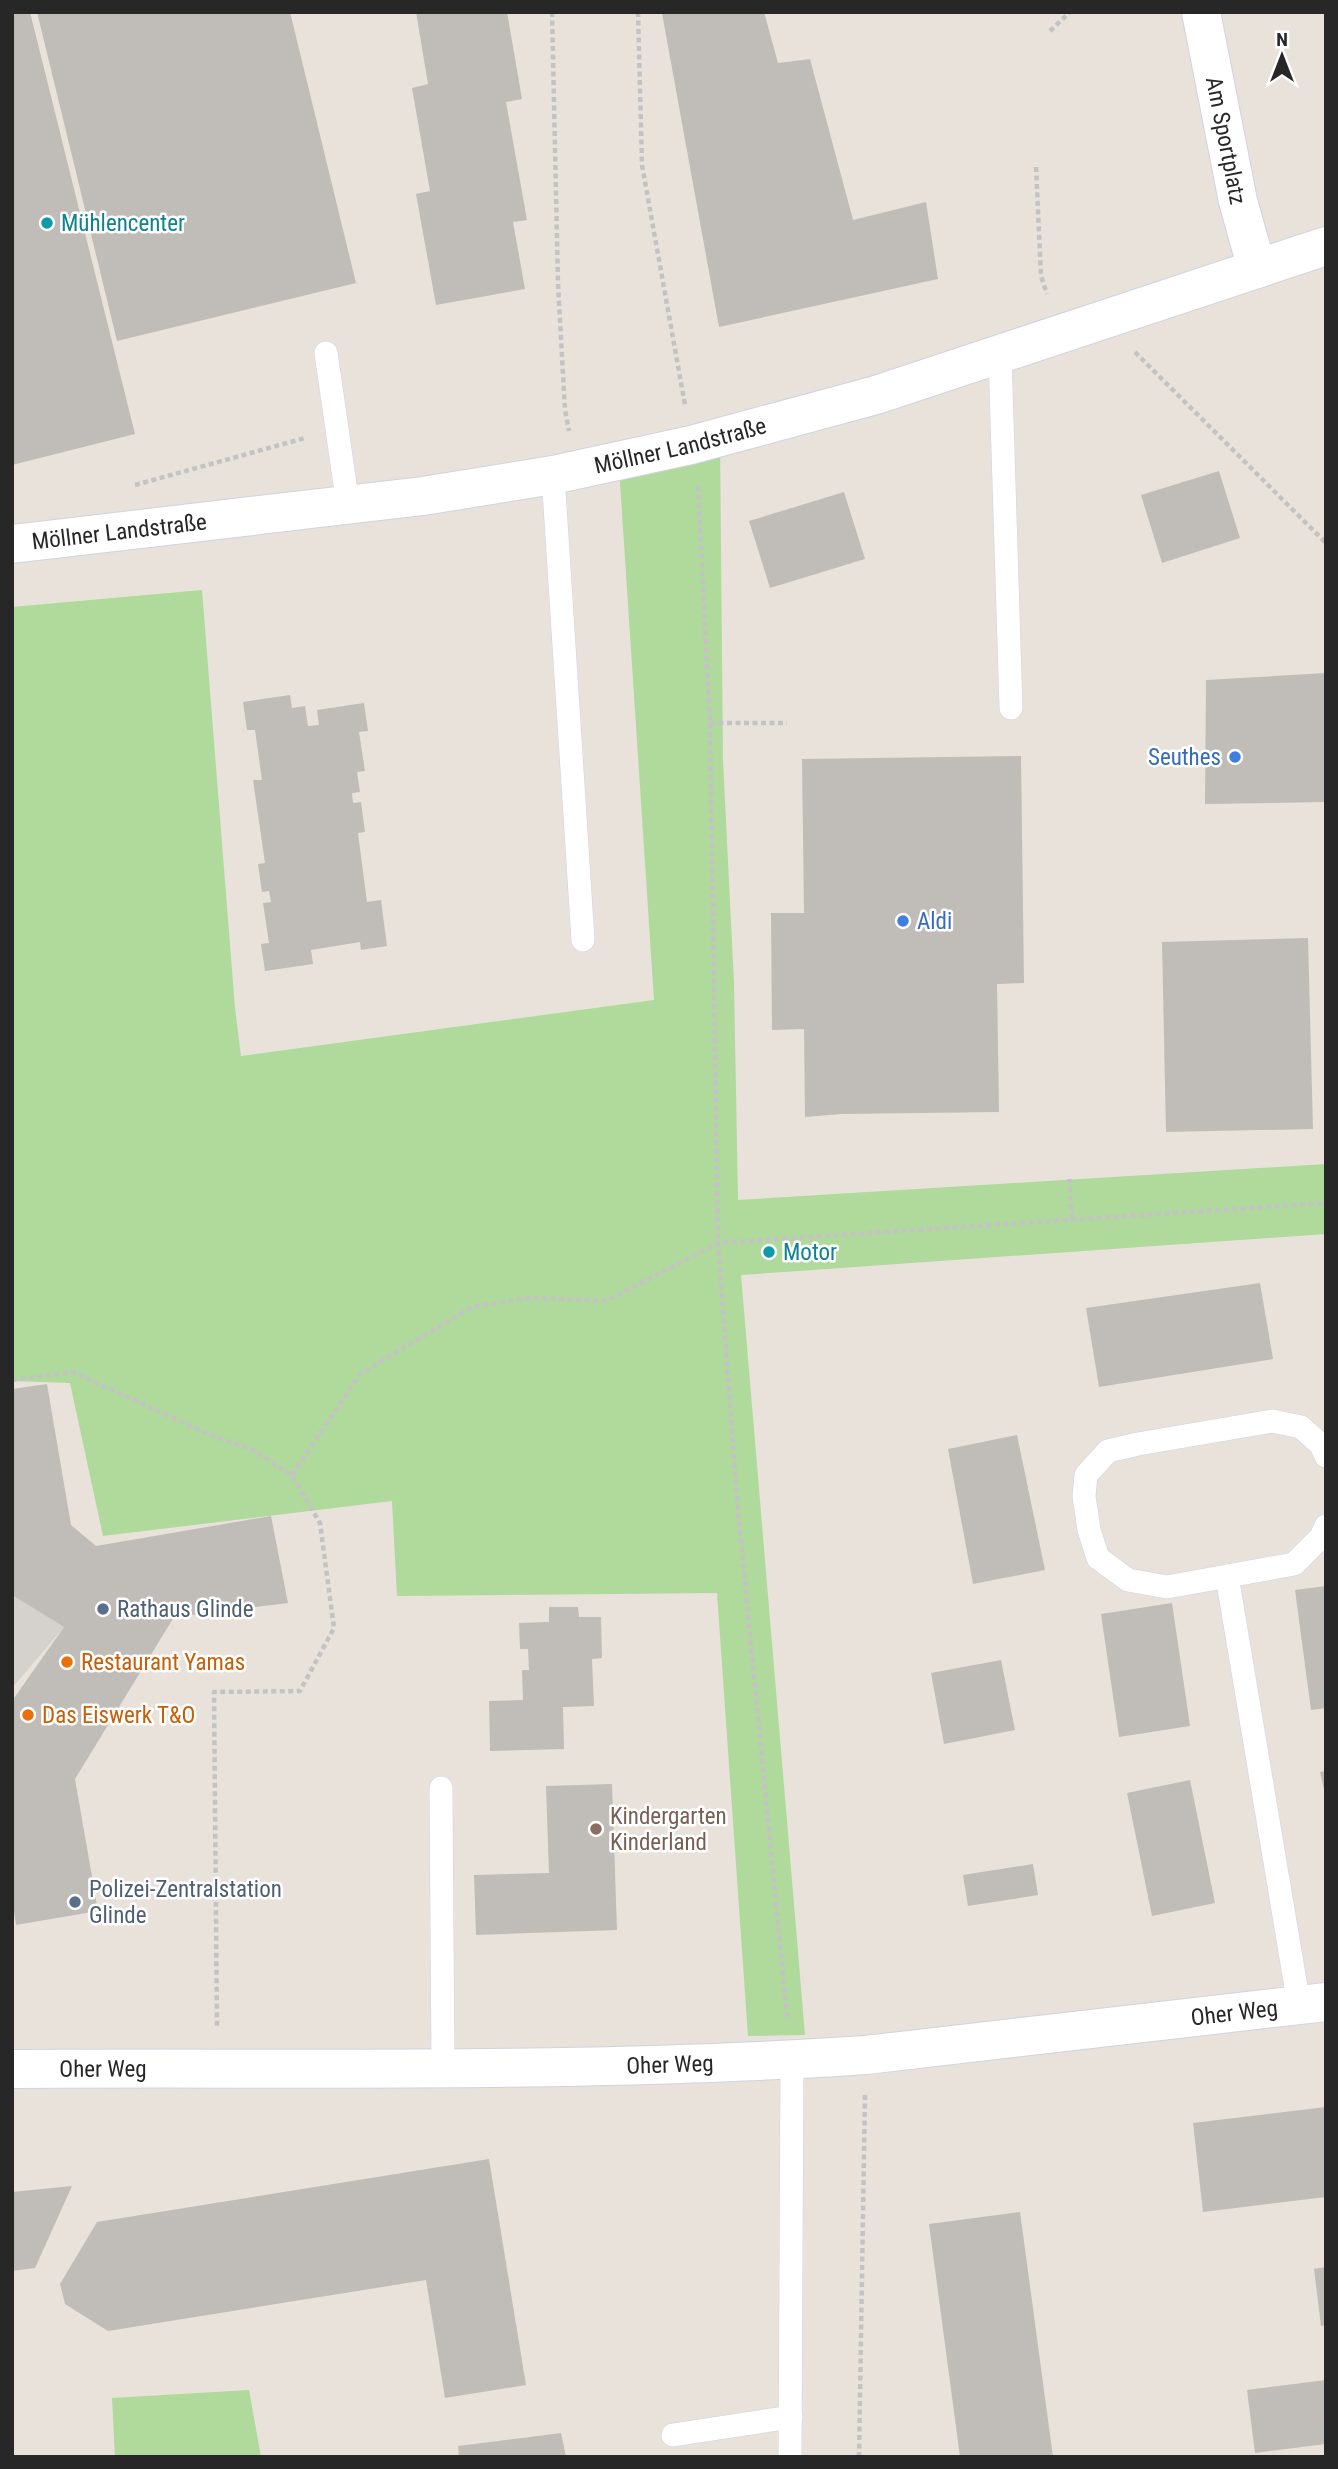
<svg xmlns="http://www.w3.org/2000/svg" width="1338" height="2469" font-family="'Roboto Condensed',sans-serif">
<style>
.green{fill:#b0d99c}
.plaza{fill:#d5d1cc}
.building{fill:#c0bcb7}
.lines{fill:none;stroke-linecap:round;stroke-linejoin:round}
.lane-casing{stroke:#d0d2df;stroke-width:24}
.street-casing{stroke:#d0d2df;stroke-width:40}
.secondary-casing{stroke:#d0d2df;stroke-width:40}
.path{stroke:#c3c3c3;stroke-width:4.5;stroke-dasharray:5 3.5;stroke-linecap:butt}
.lane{stroke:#fff;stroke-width:23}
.street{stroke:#fff;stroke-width:38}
.secondary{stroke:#fff;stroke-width:38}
.culture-dot{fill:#0f9aa8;stroke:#fff;stroke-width:2.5}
.shop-dot{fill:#3f7fe0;stroke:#fff;stroke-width:2.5}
.service-dot{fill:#5c6f8a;stroke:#fff;stroke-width:2.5}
.food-dot{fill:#e8710a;stroke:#fff;stroke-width:2.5}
.education-dot{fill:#8d6e63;stroke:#fff;stroke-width:2.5}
.labels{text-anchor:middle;stroke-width:5;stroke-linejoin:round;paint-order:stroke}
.street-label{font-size:23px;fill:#272727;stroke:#fff}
.culture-label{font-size:23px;fill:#0d838f;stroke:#fff;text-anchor:start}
.shop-label{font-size:23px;fill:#366cbe;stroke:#fff;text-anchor:end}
.service-label{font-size:23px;fill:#4e5e75;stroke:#fff;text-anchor:start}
.food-label{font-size:23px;fill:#c56008;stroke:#fff;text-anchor:start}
.education-label{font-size:23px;fill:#785e54;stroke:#fff;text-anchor:start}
</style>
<rect width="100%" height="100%" fill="#e8e2da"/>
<g class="green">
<path d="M720 442 723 760 734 983 738 1200 1326 1164V1234L741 1275 805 2035 748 2036 717 1593 397 1596 392 1501 103 1536 70 1383 12 1381V607L202 590 235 1008 241 1056 654 1000 619 467Z"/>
<path d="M249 2390 261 2457H115L112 2398Z"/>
</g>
<path class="plaza" d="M12 1595 64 1627 12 1688Z"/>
<g class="building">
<path d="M12 12H30L135 434 12 465Z"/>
<path d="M37 12H290L356 283 117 341Z"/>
<path d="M416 12H507L522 99 506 102 527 220 513 222 525 289 436 305 416 194 430 191 412 88 428 84Z"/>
<path d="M764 12 778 63 810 59 853 220 926 202 938 279 719 327 662 13Z"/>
<path d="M1219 471 1240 538 1162 563 1141 495Z"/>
<path d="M844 492 865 559 770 588 749 521Z"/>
<path d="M1326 673V802L1205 804 1206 680Z"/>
<path d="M290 695 292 708 305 706 308 726 319 725 317 710 364 703 368 731 359 732 365 771 357 772 360 792 352 793 353 803 361 802 365 832 358 833 367 902 381 900 387 946 361 950 360 942 311 950 313 964 265 971 261 944 269 943 263 903 271 902 269 891 262 892 258 864 265 863 253 780H262L255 730H247L243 702Z"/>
<path d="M1021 756 1024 983 997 984 999 1112 841 1114 805 1117 804 1029 772 1030 771 913H804L802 759Z"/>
<path d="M1308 938 1313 1129 1166 1132 1162 942Z"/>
<path d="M1260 1283 1273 1359 1099 1387 1086 1308Z"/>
<path d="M47 1384 71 1525 96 1546 271 1516 288 1603 174 1617 75 1779 98 1911 16 1925 12 1898V1701L64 1627 12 1595V1389Z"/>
<path d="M1017 1435 1045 1570 973 1584 948 1449Z"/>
<path d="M1326 1586V1708L1311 1710 1295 1590Z"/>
<path d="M1172 1603 1190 1726 1119 1737 1101 1614Z"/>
<path d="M549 1607H578L579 1617H601L602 1658 592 1659 594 1706 563 1707 564 1749 490 1751 489 1701 523 1700 522 1670H529L528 1649H520L519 1623 549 1622Z"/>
<path d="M1001 1660 1015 1730 944 1744 931 1673Z"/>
<path d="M1326 1771V1794H1325L1320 1772Z"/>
<path d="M1190 1780 1215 1903 1152 1916 1127 1793Z"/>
<path d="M612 1784 617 1930 476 1935 474 1875 549 1873 546 1786Z"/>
<path d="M1033 1864 1038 1895 968 1906 963 1875Z"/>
<path d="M1326 2107V2197L1203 2212 1193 2123Z"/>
<path d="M489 2159 526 2385 445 2398 426 2280 108 2331 65 2304 60 2284 97 2222Z"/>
<path d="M72 2186 35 2268 12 2271V2192Z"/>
<path d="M1020 2212 1053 2457H960L929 2224Z"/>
<path d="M1326 2267V2325L1321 2326 1314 2269Z"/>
<path d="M1326 2380V2444L1255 2453 1247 2390Z"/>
<path d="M561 2433 566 2457H459L458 2446Z"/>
</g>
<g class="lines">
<g class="lane-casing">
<g id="lane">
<path d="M326 353 348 505"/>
<path d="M1000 355 1011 708"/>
<path d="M553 475 583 940"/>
<path d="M1326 1456 1321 1445 1301 1427 1272 1421 1138 1444 1108 1451 1086 1475 1084 1496 1089 1530 1098 1558 1128 1580 1167 1587 1294 1564 1321 1537 1326 1526"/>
<path d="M1227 1576 1299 2005"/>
<path d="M441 1788 443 2068"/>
<path d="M673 2435 791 2417"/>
<path d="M790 2457 792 2060"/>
</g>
</g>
<g class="street-casing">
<g id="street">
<path id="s1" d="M1201 12 1238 201 1257 269"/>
</g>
</g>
<g class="secondary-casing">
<g id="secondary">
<path id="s2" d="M12 544 423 496 553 475 691 445 876 395 1326 246"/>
<path id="s3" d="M12 2069C297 2067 582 2074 866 2055L1326 2002"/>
</g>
</g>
<g class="path">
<path d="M552 12 558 284 565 410 569 431"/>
<path d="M638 12 642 165 685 405"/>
<path d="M1050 31 1070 12"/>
<path d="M1036 167 1041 276 1047 294"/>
<path d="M1135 352 1326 543"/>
<path d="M135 485 305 438"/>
<path d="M698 486 710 723 718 1243 738 1511 787 2017"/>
<path d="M710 723H787"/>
<path d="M1069 1179 1072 1220"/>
<path d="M12 1380 73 1372 208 1434 253 1450 292 1475 320 1523 334 1628 300 1691 214 1692 217 2027"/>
<path d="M292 1475 360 1374 472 1307 529 1298 606 1301 718 1243 1326 1203"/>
<path d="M859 2457 865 2094"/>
</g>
<use href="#lane" class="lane"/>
<use href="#street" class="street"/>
<use href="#secondary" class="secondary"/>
</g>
<g class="culture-dot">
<circle cx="47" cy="223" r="7"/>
<circle cx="769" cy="1252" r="7"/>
</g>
<g class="shop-dot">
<circle cx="1235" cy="757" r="7"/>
<circle cx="903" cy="921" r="7"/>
</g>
<g class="service-dot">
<circle cx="103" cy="1609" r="7"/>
<circle cx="75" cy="1902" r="7"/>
</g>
<g class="food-dot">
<circle cx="67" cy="1662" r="7"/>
<circle cx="28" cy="1715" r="7"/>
</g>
<circle class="education-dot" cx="596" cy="1829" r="7"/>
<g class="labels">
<g class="street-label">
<text dy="8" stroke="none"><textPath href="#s1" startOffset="131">Am Sportplatz</textPath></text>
<text dy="8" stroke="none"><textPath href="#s2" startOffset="676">Möllner Landstraße</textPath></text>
<text dy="8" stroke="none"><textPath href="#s2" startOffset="108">Möllner Landstraße</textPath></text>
<text dy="8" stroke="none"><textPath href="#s3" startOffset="1225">Oher Weg</textPath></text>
<text dy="8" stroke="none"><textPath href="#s3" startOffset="658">Oher Weg</textPath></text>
<text dy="8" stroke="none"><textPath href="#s3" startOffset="91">Oher Weg</textPath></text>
</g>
<g class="culture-label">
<text x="61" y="231">Mühlencenter</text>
<text x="783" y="1260">Motor</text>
</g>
<g class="shop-label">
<text x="1221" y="765">Seuthes</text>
<text x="917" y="929" text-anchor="start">Aldi</text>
</g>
<g class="service-label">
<text x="117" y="1617">Rathaus Glinde</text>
<text x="89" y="1897">Polizei-Zentralstation<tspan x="89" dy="26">Glinde</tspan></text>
</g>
<g class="food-label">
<text x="81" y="1670">Restaurant Yamas</text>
<text x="42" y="1723">Das Eiswerk T&amp;O</text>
</g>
<g class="education-label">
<text x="610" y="1824">Kindergarten<tspan x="610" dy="26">Kinderland</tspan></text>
</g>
</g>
<rect width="1338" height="2469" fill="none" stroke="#272727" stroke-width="28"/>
<g transform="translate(1282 56)" stroke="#ffffff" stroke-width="5" paint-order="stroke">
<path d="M0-5L12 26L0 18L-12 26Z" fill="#272727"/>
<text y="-10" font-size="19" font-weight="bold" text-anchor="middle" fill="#272727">N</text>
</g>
</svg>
